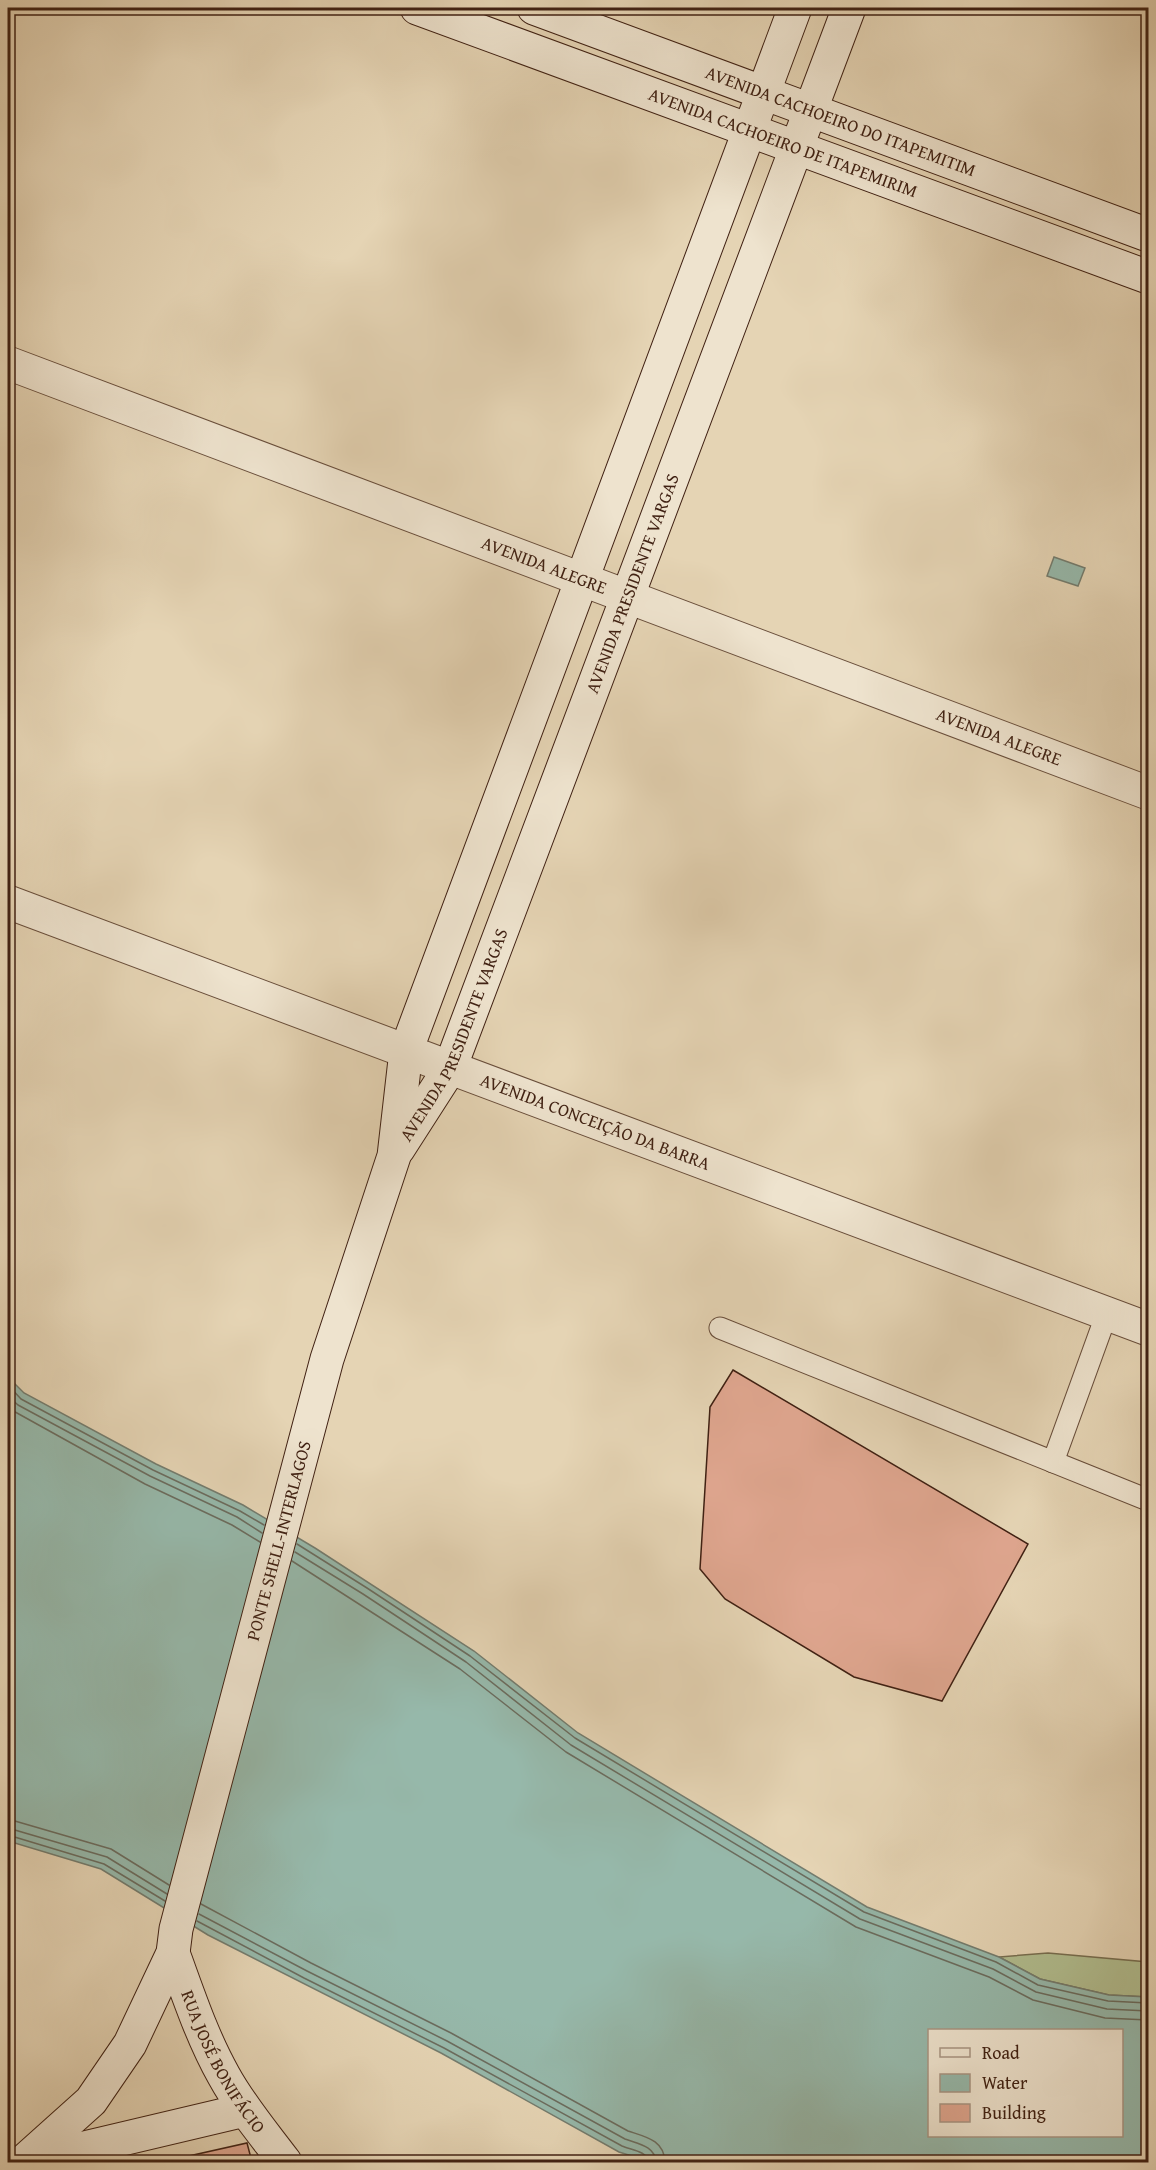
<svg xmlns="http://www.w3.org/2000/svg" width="1156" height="2170" font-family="'Gentium Book Plus',serif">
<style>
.green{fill:#b1bd8f;stroke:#786f51;stroke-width:1.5}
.water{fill:#96b8aa;stroke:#747c6e;stroke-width:1.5;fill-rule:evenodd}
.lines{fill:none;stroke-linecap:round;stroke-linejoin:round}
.shore{stroke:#6b6c5e;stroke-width:1.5}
.building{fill:#dea58e;stroke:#402113;stroke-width:1.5}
.lane-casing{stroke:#694e3b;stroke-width:23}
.street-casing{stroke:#694e3b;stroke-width:35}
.secondary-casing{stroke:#402113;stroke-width:35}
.lane{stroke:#eee3ce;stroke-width:21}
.street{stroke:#eee3ce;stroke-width:33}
.secondary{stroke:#eee3ce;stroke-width:33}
.labels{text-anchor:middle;stroke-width:5;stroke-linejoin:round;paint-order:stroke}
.street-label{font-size:18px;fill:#402113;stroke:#eee3ce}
</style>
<rect width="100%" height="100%" fill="#e5d4b4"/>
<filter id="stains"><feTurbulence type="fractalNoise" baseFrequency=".00333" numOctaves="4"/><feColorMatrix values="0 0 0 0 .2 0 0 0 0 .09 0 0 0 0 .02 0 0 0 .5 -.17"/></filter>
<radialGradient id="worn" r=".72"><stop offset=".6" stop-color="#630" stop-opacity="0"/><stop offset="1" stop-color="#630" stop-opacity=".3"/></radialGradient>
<path class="green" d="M1048 1953 1148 1962V1997L1109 1995 1040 1979 999 1957Z"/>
<g class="water">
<path d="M1054 557 1085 568 1078 586 1047 576Z"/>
<path d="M8 1377 24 1393 156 1464 243 1505 315 1548 474 1651 578 1733 867 1907 999 1957 1040 1979 1109 1995 1148 1997V2162H651L619 2152 441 2053 208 1935 101 1869 8 1841ZM930 2030H1122V2136H930Z"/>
</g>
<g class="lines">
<g class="shore">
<path d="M8 1385 21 1399 153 1470 240 1511 264 1525"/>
<path d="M8 1396 18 1405 150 1476 237 1517 262 1533"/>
<path d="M8 1408 145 1484 232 1525 260 1542"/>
<path d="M297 1544 367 1588 470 1656 575 1738 864 1912 996 1962 1038 1985 1108 2001 1148 2003"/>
<path d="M295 1552 363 1594 466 1662 571 1745 860 1919 993 1969 1036 1992 1107 2009 1148 2011"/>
<path d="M292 1561 460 1669 566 1752 856 1927 989 1977 1033 2000 1105 2018 1148 2020"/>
<path d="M8 1819 111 1849 169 1885"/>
<path d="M8 1828 107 1857 167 1894"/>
<path d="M8 1835 104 1864 165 1901"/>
<path d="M201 1904 311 1963 451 2033 628 2131C646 2137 664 2140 665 2162"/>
<path d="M199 1914 307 1971 447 2041 625 2139C638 2144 655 2146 656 2162"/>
<path d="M197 1921 304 1978 444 2048 622 2146C631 2150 647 2151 649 2162"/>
</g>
</g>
<g class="building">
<path d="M733 1370 1028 1544 942 1701 854 1677 725 1599 700 1569 710 1407Z"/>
<path d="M247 2143 252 2162H162Z"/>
</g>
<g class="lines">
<g class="lane-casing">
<g id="lane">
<path d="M720 1328 1148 1500"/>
<path d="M1053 1462 1107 1313"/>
</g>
</g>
<g class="street-casing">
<g id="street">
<path id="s1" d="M8 363 1148 793"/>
<path id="s2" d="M8 902 1148 1329"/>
</g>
</g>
<g class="secondary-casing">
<g id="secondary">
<path id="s3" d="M417 8 1148 277"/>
<path id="s4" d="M534 8 1148 235"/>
<path id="s5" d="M398 1149 450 1068 849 8"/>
<path id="s6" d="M173 1953C188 1994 202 2037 224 2076 241 2107 264 2134 285 2162"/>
<path id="s7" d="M23 2162 91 2101 130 2044 173 1953 176 1929 327 1359 394 1156 406 1051 795 8"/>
<path d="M25 2162 245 2110"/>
</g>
</g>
<use href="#lane" class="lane"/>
<use href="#street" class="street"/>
<use href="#secondary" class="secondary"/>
</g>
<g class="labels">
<g class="street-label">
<text dy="6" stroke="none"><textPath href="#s4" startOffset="327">AVENIDA CACHOEIRO DO ITAPEMITIM</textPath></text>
<text dy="6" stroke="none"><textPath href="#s3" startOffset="390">AVENIDA CACHOEIRO DE ITAPEMIRIM</textPath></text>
<text dy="6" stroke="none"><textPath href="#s1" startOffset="573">AVENIDA ALEGRE</textPath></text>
<text dy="6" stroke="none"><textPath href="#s5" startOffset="614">AVENIDA PRESIDENTE VARGAS</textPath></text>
<text dy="6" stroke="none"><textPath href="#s1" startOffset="1059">AVENIDA ALEGRE</textPath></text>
<text dy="6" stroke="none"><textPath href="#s5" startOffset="128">AVENIDA PRESIDENTE VARGAS</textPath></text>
<text dy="6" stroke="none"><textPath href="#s2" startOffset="627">AVENIDA CONCEIÇÃO DA BARRA</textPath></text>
<text dy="6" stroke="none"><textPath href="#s7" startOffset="687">PONTE SHELL-INTERLAGOS</textPath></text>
<text dy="6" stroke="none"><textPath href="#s6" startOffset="120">RUA JOSÉ BONIFÁCIO</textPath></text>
</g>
</g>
<rect width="1156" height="2170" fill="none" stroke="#e5d4b4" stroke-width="30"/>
<rect x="9" y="9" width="1138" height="2152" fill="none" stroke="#402113" stroke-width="3"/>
<rect x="15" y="15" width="1126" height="2140" fill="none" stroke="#402113" stroke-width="1.5"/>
<rect x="928" y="2029" width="195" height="108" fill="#eee3ce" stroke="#a89583" stroke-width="1.5"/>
<rect x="940" y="2048" width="30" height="9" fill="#eee3ce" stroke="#a89583" stroke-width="1.5"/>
<text x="982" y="2059" font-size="18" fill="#402113">Road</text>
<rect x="940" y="2074" width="30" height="18" fill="#96b8aa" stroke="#a89583" stroke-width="1.5"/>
<text x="982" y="2089" font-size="18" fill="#402113">Water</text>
<rect x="940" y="2104" width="30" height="18" fill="#dea58e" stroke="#a89583" stroke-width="1.5"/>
<text x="982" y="2119" font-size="18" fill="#402113">Building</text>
<rect width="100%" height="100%" filter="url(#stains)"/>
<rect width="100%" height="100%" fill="url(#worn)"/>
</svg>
